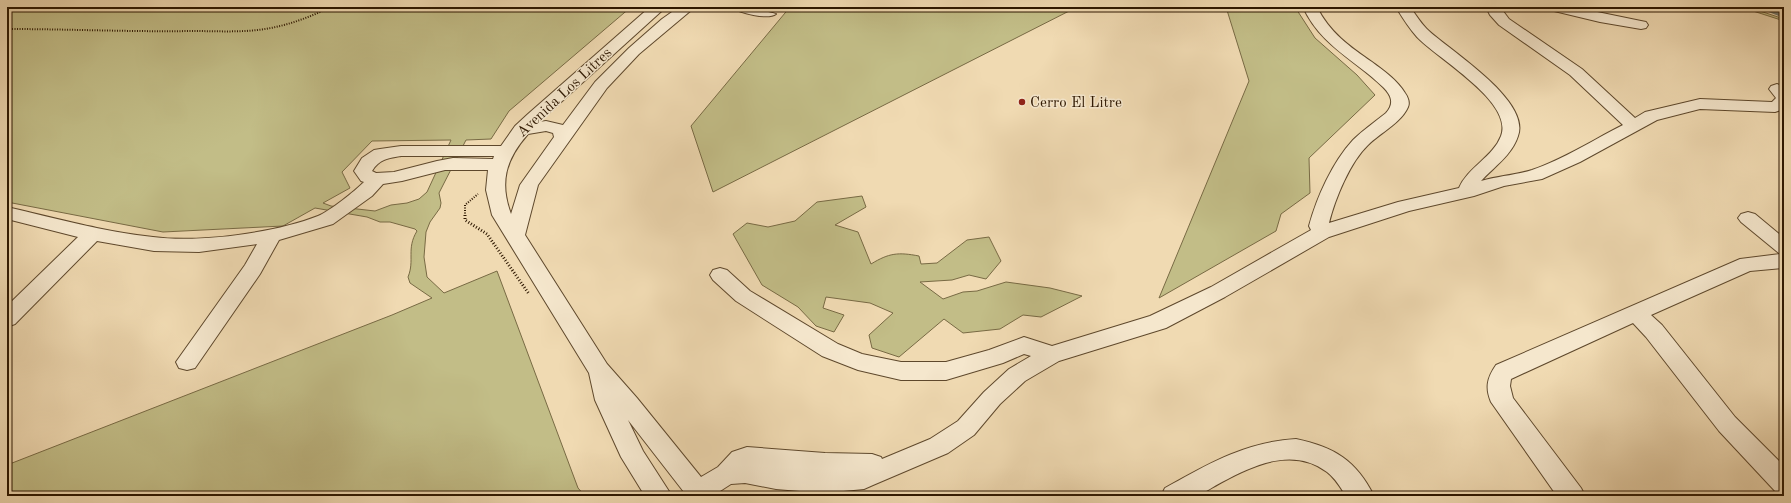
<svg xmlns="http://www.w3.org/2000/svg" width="1791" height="503" font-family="'Old Standard TT',serif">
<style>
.green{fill:#c2bd87;stroke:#786a44;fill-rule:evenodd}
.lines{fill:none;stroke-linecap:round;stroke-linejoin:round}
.stream{stroke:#71786e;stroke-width:4}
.lane-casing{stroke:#5e482c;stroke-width:2}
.street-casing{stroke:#5e482c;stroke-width:2}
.path-far1{stroke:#2d1700;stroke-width:2;stroke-dasharray:1 1.5;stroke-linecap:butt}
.path{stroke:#2d1700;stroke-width:3;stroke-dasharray:1 2;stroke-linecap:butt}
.lane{fill:#f5e7cd;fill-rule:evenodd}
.street{fill:#f5e7cd;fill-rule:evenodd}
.poi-dot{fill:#8f2418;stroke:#f5e7cd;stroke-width:1.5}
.labels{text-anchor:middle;stroke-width:3;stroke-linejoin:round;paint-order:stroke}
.street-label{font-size:15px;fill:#2d1700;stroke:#f5e7cd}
.poi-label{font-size:15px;fill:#2d1700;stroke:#f5e7cd;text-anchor:start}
</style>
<rect width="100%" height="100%" fill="#f0dab2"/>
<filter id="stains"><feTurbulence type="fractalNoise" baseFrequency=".005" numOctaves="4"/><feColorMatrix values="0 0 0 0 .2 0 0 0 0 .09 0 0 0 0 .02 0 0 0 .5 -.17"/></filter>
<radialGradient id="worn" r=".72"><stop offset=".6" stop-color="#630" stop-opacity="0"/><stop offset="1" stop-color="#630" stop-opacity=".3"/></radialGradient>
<g class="green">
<path d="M7 7H631L509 111 491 139 466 140 439 193 441 203 440 208 430 222 426 232 424 257 427 277 444 293 497 271 578 488 585 496H7V465L392 315 432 298 410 283 408 277C415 260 406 249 417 231L415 229 390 222H380L367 217 315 208 283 226 163 232 7 202ZM451 140 427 192 419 199 407 203 391 205 375 211 331 206 323 203 350 188 342 172 372 141Z"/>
<path d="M790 7H1077L713 192 691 126Z"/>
<path d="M1226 7H1295L1315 38 1357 75 1375 95 1309 158 1310 193 1281 214 1276 231 1159 298 1249 81Z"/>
<path d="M1723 7H1765L1754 9 1784 19V21L1750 10 1743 11Z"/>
<path d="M862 196 866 207 835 225 858 232 871 264C889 253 898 252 919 256L921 264 937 263 967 240 989 237 1001 261 986 279 969 275 952 280 920 282 943 299 963 292 977 291 1006 282 1050 288 1082 296 1041 317 1023 315 1000 329 963 333 944 319 899 357 872 348 869 335 893 313 870 303 826 297 823 308 844 315 834 332 816 326 798 307 762 285 733 234 747 223 768 227 795 221 817 202Z"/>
</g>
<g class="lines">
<path class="stream" d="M1761 7 1784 16"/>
<g class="lane-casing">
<path id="lane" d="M731 7C737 7 773 12 776 14 768 20 739 13 731 7Z"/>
</g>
<g class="street-casing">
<g id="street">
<path d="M650 7H666L539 122 546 121 563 125 595 82 629 48 662 19 679 7H695L639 54 607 88 538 185 525 235 607 364 637 398 701 477 718 467 732 452 747 447 825 453 872 454 881 457 882 459 930 439 958 421 984 392 1009 369 1031 356 1024 354 1003 363 946 380H901L858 370 822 356 736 301 713 280 710 275 713 270 720 268 727 270 750 291 838 344 862 354 901 362H946L989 350 1024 337 1052 346 1150 316 1211 287 1311 230 1309 226C1317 197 1332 163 1353 140 1363 130 1375 122 1386 113 1395 103 1391 95 1383 87 1354 59 1321 46 1303 7H1317C1329 32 1350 47 1372 62 1384 71 1397 80 1405 93 1408 97 1410 103 1408 107 1401 123 1380 133 1368 145 1350 162 1335 199 1329 223L1398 202 1459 188C1468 167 1493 157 1501 136 1514 102 1438 59 1417 37 1409 28 1402 17 1396 7H1410C1416 15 1422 25 1429 31 1452 52 1531 101 1518 136 1512 155 1494 167 1481 181 1498 176 1516 175 1532 170 1564 159 1593 140 1623 125L1570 75 1499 25 1490 15 1486 7H1500L1509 19 1582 69 1635 118 1645 112 1700 99 1772 102 1776 98 1769 89 1771 86 1777 84 1784 87V109L1775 112 1700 109 1657 120 1580 162 1542 179 1504 186 1474 196 1409 211 1329 237 1225 297 1166 328 1059 361 1025 381 1000 404 974 435 948 453 873 485 864 489 823 493 776 489 745 483 731 484 714 495 715 496H687L628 420 643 451 672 496H645L621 457 595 400 589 373 492 215 486 190 488 170H445L402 181 383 184 372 196 333 224 279 240 260 274 195 368 187 370 179 368 176 362 245 265 257 244 199 252 154 251 97 241 15 324 7 327V306L78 237 7 219V207C55 218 104 232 153 237 199 243 275 233 318 216 330 211 355 191 364 182L361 181 354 171 362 158 374 150 380 149 401 146H501L515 126 528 114ZM546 131 553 133 554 137 520 185 511 214C499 182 506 159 528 134ZM401 156H494L493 159 453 158 437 161 394 172 376 173 372 171C379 159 389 158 401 156Z"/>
<path d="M1548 7H1573L1641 21 1646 22 1648 25 1646 28 1641 29 1600 22 1550 10Z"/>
<path d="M1748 212 1755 214 1784 238V268L1750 271 1651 315 1662 325 1735 417 1784 466V494L1775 491 1719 431 1646 337 1633 323 1511 379 1510 386 1513 398 1581 488 1585 496H1557L1491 402C1485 388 1487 378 1496 365L1740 259 1780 254 1741 222 1738 218 1741 214Z"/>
<path d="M1296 439C1334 447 1356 460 1374 496H1346C1341 488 1335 478 1327 472 1294 447 1255 464 1222 482 1214 486 1206 492 1198 495 1190 498 1170 496 1161 496L1165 488C1208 464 1245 442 1296 439Z"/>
</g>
</g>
<g class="path-far1">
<path d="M7 29C69 29 130 32 192 31 218 31 245 33 271 28 292 24 312 16 331 7"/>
<path d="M465 216V205L478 194"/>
</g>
<path class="path" d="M465 215V220L487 234 529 294"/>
<use href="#lane" class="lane"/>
<use href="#street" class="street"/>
</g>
<circle class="poi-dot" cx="1022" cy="102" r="4"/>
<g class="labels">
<g class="street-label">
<text transform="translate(564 92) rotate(-43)" y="5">Avenida Los Litres</text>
</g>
<g class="poi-label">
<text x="1030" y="107">Cerro El Litre</text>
</g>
</g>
<rect width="1791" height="503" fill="none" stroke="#f0dab2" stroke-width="24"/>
<rect x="8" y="8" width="1775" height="487" fill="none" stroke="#2d1700" stroke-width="2"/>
<rect x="12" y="12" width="1767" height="479" fill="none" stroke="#2d1700"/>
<rect width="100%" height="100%" filter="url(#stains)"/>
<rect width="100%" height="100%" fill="url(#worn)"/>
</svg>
